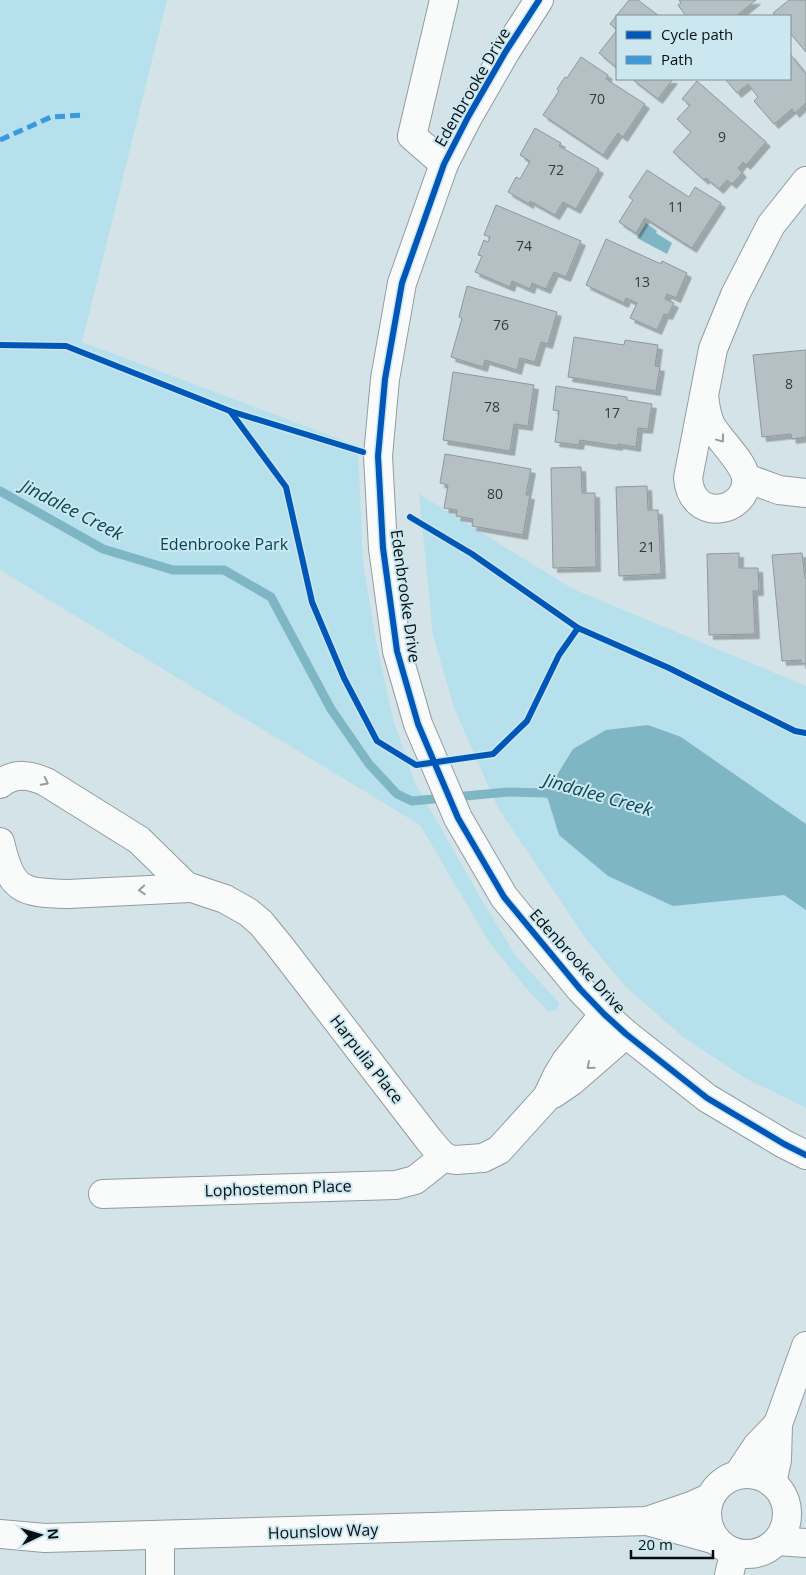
<svg xmlns="http://www.w3.org/2000/svg" width="806" height="1575" font-family="'Open Sans',sans-serif">
<style>
.green{fill:#b6e0ec}
.water{fill:#7fb6c3}
.lines{fill:none;stroke-linecap:round;stroke-linejoin:round}
.stream{stroke:#7fb6c3;stroke-width:9}
.building{fill:#b5c0c4;stroke:#8d989c;filter:url(#shadow)}
.minor-casing{stroke:#909c9f;stroke-width:30}
.minor{stroke:#f9fbfb;stroke-width:28}
.quiet{stroke:#399ade;stroke-width:5;stroke-dasharray:10 5;stroke-linecap:butt}
.cycleway-casing{stroke:#cce7ef;stroke-width:9}
.cycleway{stroke:#0057b8;stroke-width:6}
.oneway{stroke:#989c9d}
.labels{text-anchor:middle;stroke-width:4;stroke-linejoin:round;paint-order:stroke}
.number-label{font-size:14px;fill:#323a3e}
.street-label{font-size:16px;fill:#060e11;stroke:#cce7ef}
.park-label{font-size:16px;fill:#034754;stroke:#cce7ef}
.water-label{font-size:18px;font-style:italic;fill:#074957;stroke:#cce7ef}
</style>
<defs>
<filter id="shadow"><feDropShadow dx="4.5" dy="4.5" stdDeviation="0" flood-color="#0004"/></filter>
</defs>
<rect width="100%" height="100%" fill="#d4e3e7"/>
<g class="green">
<path d="M0 0H167L82 342 358 446 363 563 377 646 393 719 414 781 483 902 516 956 559 1003 557 1009 549 1012 525 987 489 942 420 825 0 570Z"/>
<path d="M419 494 573 589 806 686V1108L745 1078 683 1037 624 985 586 939 498 808 453 705 433 635Z"/>
</g>
<g class="water">
<path d="M646 223 657 231 656 233 672 243 667 254 637 238Z"/>
<path d="M648 725 681 737 806 824V910L784 895 673 906 608 876 559 835 546 793 573 749 606 730Z"/>
</g>
<g class="lines">
<path class="stream" d="M0 491 103 549 173 570H224L271 597 331 709 369 764 397 794 412 801 508 792 546 793 555 796"/>
</g>
<g class="building">
<path d="M629 0H638L659 16H617V68L599 53 617 30 610 24Z"/>
<path d="M679 0H756L736 16H686L678 5 681 3Z"/>
<path d="M789 0H806V52L790 33V16H776L773 13Z"/>
<path d="M790 54 806 74V103L795 113 792 109 774 124 754 101 758 97 748 84 737 93 725 79H790Z"/>
<path d="M581 57 608 75 606 79 645 104 623 137 618 133 603 155 543 115 559 91 557 89 565 77 567 78Z"/>
<path d="M632 79H673L658 99Z"/>
<path d="M697 81 766 142 746 165 743 162 738 168 742 173 732 184 727 180 719 189 706 178 704 180 673 152 691 132 677 119 690 105 682 99Z"/>
<path d="M535 128 561 143 559 146 599 169 576 209 563 202 555 215 530 201 529 204 508 192 516 177 520 179 530 161 520 155Z"/>
<path d="M647 170 689 197 695 187 721 203 692 248 645 218 636 233 619 222 633 200 629 197Z"/>
<path d="M496 205 581 241 566 277 554 272 546 289 532 283 530 289 512 281 510 287 475 272 482 256 478 255 484 240 488 242 490 237 484 235Z"/>
<path d="M606 239 661 264 662 261 687 273 676 298 667 294 665 299 674 303 668 315 664 314 657 330 630 318 637 303 626 298 624 303 586 285Z"/>
<path d="M467 286 557 312 548 344 541 342 535 362 520 358 517 370 485 360 483 367 451 357 462 318 459 317Z"/>
<path d="M574 337 624 345 625 340 658 345 655 366 660 367 656 391 568 377Z"/>
<path d="M806 350V437L792 439 791 434 762 437 753 355Z"/>
<path d="M453 372 534 385 528 426 514 424 510 451 443 440Z"/>
<path d="M556 386 627 397V400L652 404 648 429 638 428 636 447 618 444V446L580 440 579 445 555 442 559 411 553 410Z"/>
<path d="M445 454 531 469 526 495H530L523 535 472 526 473 519 456 516 457 510 444 508 448 485 440 483Z"/>
<path d="M581 467 582 493H595L596 567 553 568 551 468Z"/>
<path d="M647 486 648 510H658L661 574 619 576 616 487Z"/>
<path d="M739 553V568H758L759 591H753L755 634 709 635 707 554Z"/>
<path d="M802 553 805 578H806V663L801 664V660L782 661 772 555Z"/>
</g>
<g class="lines">
<g class="minor-casing">
<g id="minor">
<path d="M539 0 506 51 468 117 444 164 402 283 385 379 378 456 383 548 397 651 418 724 458 818 504 897 580 989 604 1014 626 1034 707 1098 784 1144 806 1155"/>
<path d="M444 164 412 136 444 0"/>
<path d="M704 395C705 405 706 415 711 425 719 440 746 464 746 480 747 513 692 524 688 478L713 349 735 295 771 225 806 181"/>
<path d="M746 478 779 490 806 493"/>
<path d="M0 784C15 772 30 775 46 782L139 840 186 886 225 899 248 912 261 923 279 945 429 1140 442 1155 449 1159 456 1160 483 1158 499 1150 547 1097 557 1076 566 1061 604 1014"/>
<path d="M0 842C11 890 20 893 68 894L190 888"/>
<path d="M553 1094 572 1081 626 1034"/>
<path d="M103 1194 396 1185 415 1180 444 1157"/>
<path d="M739 1473 757 1446 778 1424"/>
<circle cx="747" cy="1514" r="40"/>
<path d="M772 1483 777 1460 778 1424 806 1346"/>
<path d="M647 1521 716 1540"/>
<path d="M0 1534 45 1538 647 1521 691 1506 709 1498"/>
<path d="M777 1541 806 1543"/>
<path d="M160 1575V1535"/>
<path d="M729 1575 734 1553"/>
</g>
</g>
<use href="#minor" class="minor"/>
<path class="quiet" d="M0 140 51 117 84 115"/>
<g class="cycleway-casing">
<g id="cycleway">
<path d="M539 0 506 51 468 117 444 164 402 283 385 379 378 456 383 548 397 651 418 724 458 818 504 897 580 989 604 1014 626 1034 707 1098 784 1144 806 1155"/>
<path d="M0 345 66 346 230 411 286 487 312 602 344 678 377 741 416 765 493 754 527 721 559 655 578 628 669 668 795 731 806 733"/>
<path d="M230 411 363 452"/>
<path d="M410 517 472 554 578 628"/>
</g>
</g>
<use href="#cycleway" class="cycleway"/>
</g>
<defs><path id="oneway-chevron" d="M-2-3.5L2.5 0L-2 3.5" fill="none" stroke-width="1.6" stroke-linecap="round" stroke-linejoin="round" transform="scale(1.25)"/></defs>
<g class="oneway">
<use href="#oneway-chevron" transform="translate(721 439) rotate(53)"/>
<use href="#oneway-chevron" transform="translate(45 782) rotate(27)"/>
<use href="#oneway-chevron" transform="translate(142 890) rotate(176)"/>
<use href="#oneway-chevron" transform="translate(590 1066) rotate(139)"/>
</g>
<g class="labels">
<g class="number-label">
<text x="597" y="104">70</text>
<text x="722" y="142">9</text>
<text x="556" y="175">72</text>
<text x="676" y="212">11</text>
<text x="524" y="251">74</text>
<text x="642" y="287">13</text>
<text x="501" y="330">76</text>
<text x="789" y="389">8</text>
<text x="492" y="412">78</text>
<text x="612" y="418">17</text>
<text x="495" y="499">80</text>
<text x="647" y="552">21</text>
</g>
<g class="street-label">
<text transform="translate(472 87) rotate(-60)" y="6">Edenbrooke Drive</text>
<text transform="translate(406 596) rotate(82)" y="6">Edenbrooke Drive</text>
<text transform="translate(578 961) rotate(48)" y="6">Edenbrooke Drive</text>
<text transform="translate(367 1059) rotate(52)" y="6">Harpulia Place</text>
<text transform="translate(278 1188) rotate(-2)" y="6">Lophostemon Place</text>
<text transform="translate(323 1531) rotate(-2)" y="6">Hounslow Way</text>
</g>
<g class="park-label">
<text x="224" y="550">Edenbrooke Park</text>
</g>
<g class="water-label">
<text transform="translate(72 510) rotate(27)" y="6">Jindalee Creek</text>
<text transform="translate(598 795) rotate(16)" y="6">Jindalee Creek</text>
</g>
</g>
<rect x="616" y="15" width="175" height="65" fill="#cce7ef" stroke="#7d9096"/>
<rect x="626" y="31" width="25" height="8" fill="#0057b8" stroke="#7d9096"/>
<text x="661" y="40" font-size="15" fill="#060e11">Cycle path</text>
<rect x="626" y="56" width="25" height="8" fill="#399ade" stroke="#7d9096"/>
<text x="661" y="65" font-size="15" fill="#060e11">Path</text>
<g transform="translate(40 1535) rotate(85)" stroke="#cce7ef" stroke-width="4" paint-order="stroke">
<path d="M0-4L9 19L0 12L-9 19Z" fill="#060e11"/>
<text y="-8" font-size="14" font-weight="bold" text-anchor="middle" fill="#060e11">N</text>
</g>
<path d="M631 1550v8h82v-8" fill="none" stroke="#060e11" stroke-width="2.5"/>
<text x="638" y="1550" font-size="15" fill="#060e11" stroke="#cce7ef" stroke-width="4" paint-order="stroke">20 m</text>
</svg>
